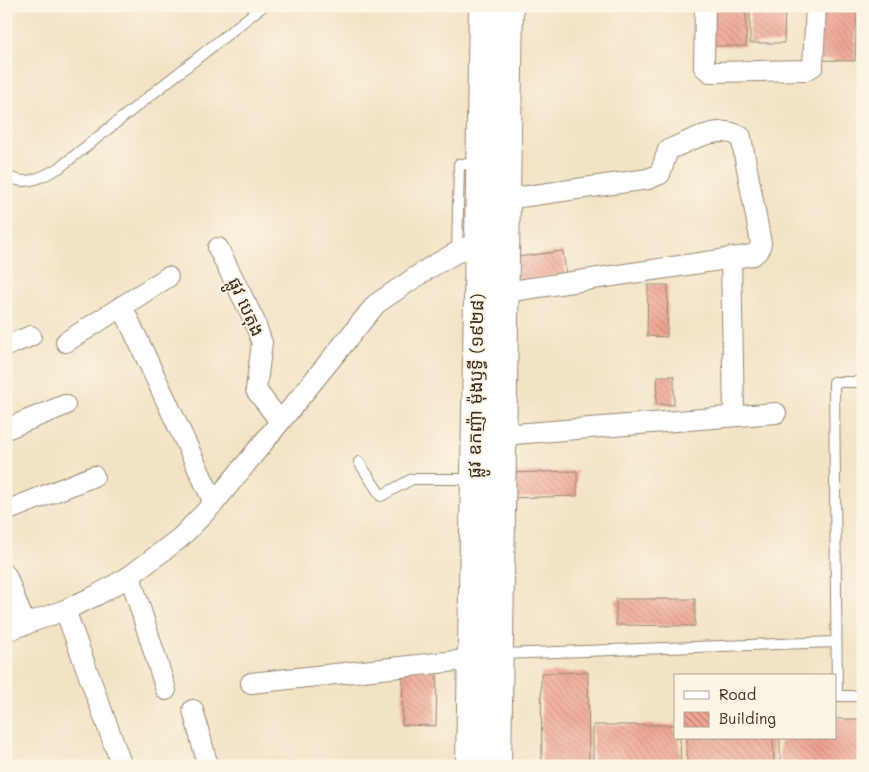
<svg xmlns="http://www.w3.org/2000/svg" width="869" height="772" font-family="Mali,'Noto Sans Khmer',sans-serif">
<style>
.building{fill:url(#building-back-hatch)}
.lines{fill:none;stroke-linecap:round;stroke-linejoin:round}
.service-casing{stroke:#978672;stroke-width:12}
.minor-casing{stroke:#978672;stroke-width:22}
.secondary-casing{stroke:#978672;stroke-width:30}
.service{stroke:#fff;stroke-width:10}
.minor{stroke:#fff;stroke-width:20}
.secondary{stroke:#fff;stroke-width:28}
.labels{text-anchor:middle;stroke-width:4;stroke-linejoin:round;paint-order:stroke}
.street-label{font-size:18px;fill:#3b2a1e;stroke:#fcf5e5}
</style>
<defs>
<pattern id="building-back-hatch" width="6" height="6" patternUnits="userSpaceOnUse" patternTransform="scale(1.25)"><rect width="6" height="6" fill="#efa291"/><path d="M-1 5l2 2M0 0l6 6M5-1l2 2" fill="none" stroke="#c38476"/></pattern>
</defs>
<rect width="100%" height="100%" fill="#fcf5e5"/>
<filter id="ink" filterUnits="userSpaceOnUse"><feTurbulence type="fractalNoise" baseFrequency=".02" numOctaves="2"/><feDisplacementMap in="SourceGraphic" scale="10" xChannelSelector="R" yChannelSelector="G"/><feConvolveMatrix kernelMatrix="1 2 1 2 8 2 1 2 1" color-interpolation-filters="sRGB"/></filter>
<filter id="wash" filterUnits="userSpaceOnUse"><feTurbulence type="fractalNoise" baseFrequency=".0096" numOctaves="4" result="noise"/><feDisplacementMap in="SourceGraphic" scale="20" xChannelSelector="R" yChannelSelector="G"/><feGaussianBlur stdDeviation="1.12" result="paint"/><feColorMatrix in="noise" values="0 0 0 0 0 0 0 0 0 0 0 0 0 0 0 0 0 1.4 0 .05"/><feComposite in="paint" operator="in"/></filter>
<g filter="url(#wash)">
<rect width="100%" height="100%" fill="#f3e3c6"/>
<g id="blocks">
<g class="building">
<rect x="709" y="6" width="37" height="40"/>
<path d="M750 6H785L784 43H750Z"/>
<path d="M821 6H857L855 61 820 60Z"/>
<path d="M860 19H863V61H859Z"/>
<path d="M563 251 566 274 519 280 517 257Z"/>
<path d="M648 285H668L667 337 647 336Z"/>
<path d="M658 376H674V405L656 404Z"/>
<path d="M577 471V496L508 498 507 473Z"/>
<path d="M616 599H695V626L616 625Z"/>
<path d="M403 669 437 670 436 726 402 725Z"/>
<path d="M588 672 589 766H542L541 673Z"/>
<path d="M835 719H863V765L780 766V738H835Z"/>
<path d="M593 725H675V738H680L681 766H593Z"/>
<path d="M687 738H773L774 766H687Z"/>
</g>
</g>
</g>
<g filter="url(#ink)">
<use href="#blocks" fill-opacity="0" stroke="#978672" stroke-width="1"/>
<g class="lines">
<g class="service-casing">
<g id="service">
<path d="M6 175C26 188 41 177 59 168L263 6"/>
<path d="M457 252 459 164 479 165"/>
<path d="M863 382H834L837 696H863"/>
<path d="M359 462 381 496 412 479H473"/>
<path d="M501 654 836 642"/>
</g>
</g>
<g class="minor-casing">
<g id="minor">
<path d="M705 6 704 67 710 72H716L806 70 813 66 816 6"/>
<path d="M218 248 254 320 262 343 256 390 279 420"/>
<path d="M731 257 734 415"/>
<path d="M505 292 753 255 759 250 761 243 741 137C719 123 690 141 668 150L660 174 648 179 506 199"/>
<path d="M122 306 214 503"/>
<path d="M66 342 168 277"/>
<path d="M6 346 31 336"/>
<path d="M6 429 65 405"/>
<path d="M502 435 776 413"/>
<path d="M6 511 94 476"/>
<path d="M6 575 25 625"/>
<path d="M130 576 166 690"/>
<path d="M65 610 122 766"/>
<path d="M6 631 65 610 97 595 130 576 180 538 214 503 376 304 429 268 479 240H489"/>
<path d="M251 683 484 658"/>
<path d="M193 710 208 766"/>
</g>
</g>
<g class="secondary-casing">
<g id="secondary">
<path d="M470 766 483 6"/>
<path d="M497 766 509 6"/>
</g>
</g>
<use href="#service" class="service"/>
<use href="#minor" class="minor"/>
<use href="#secondary" class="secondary"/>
</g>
</g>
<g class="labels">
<g class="street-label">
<text transform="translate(246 307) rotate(66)" y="6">ផ្លូវ បេតុង</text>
<text transform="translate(476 386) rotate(-89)" y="6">ផ្លូវ ឧកញ៉ា ម៉ុងឫទ្ធី (១៩២៨)</text>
</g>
</g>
<rect width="869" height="772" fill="none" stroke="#fcf5e5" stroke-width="25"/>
<rect x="674" y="674" width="162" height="65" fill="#fcf5e5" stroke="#afa495"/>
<rect x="684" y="691" width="25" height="8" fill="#ffffff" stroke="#afa495"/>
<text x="719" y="700" font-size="15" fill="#3b2a1e">Road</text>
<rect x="684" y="712" width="25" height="15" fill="url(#building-back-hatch)" stroke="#afa495"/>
<text x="719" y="724" font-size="15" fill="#3b2a1e">Building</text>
</svg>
